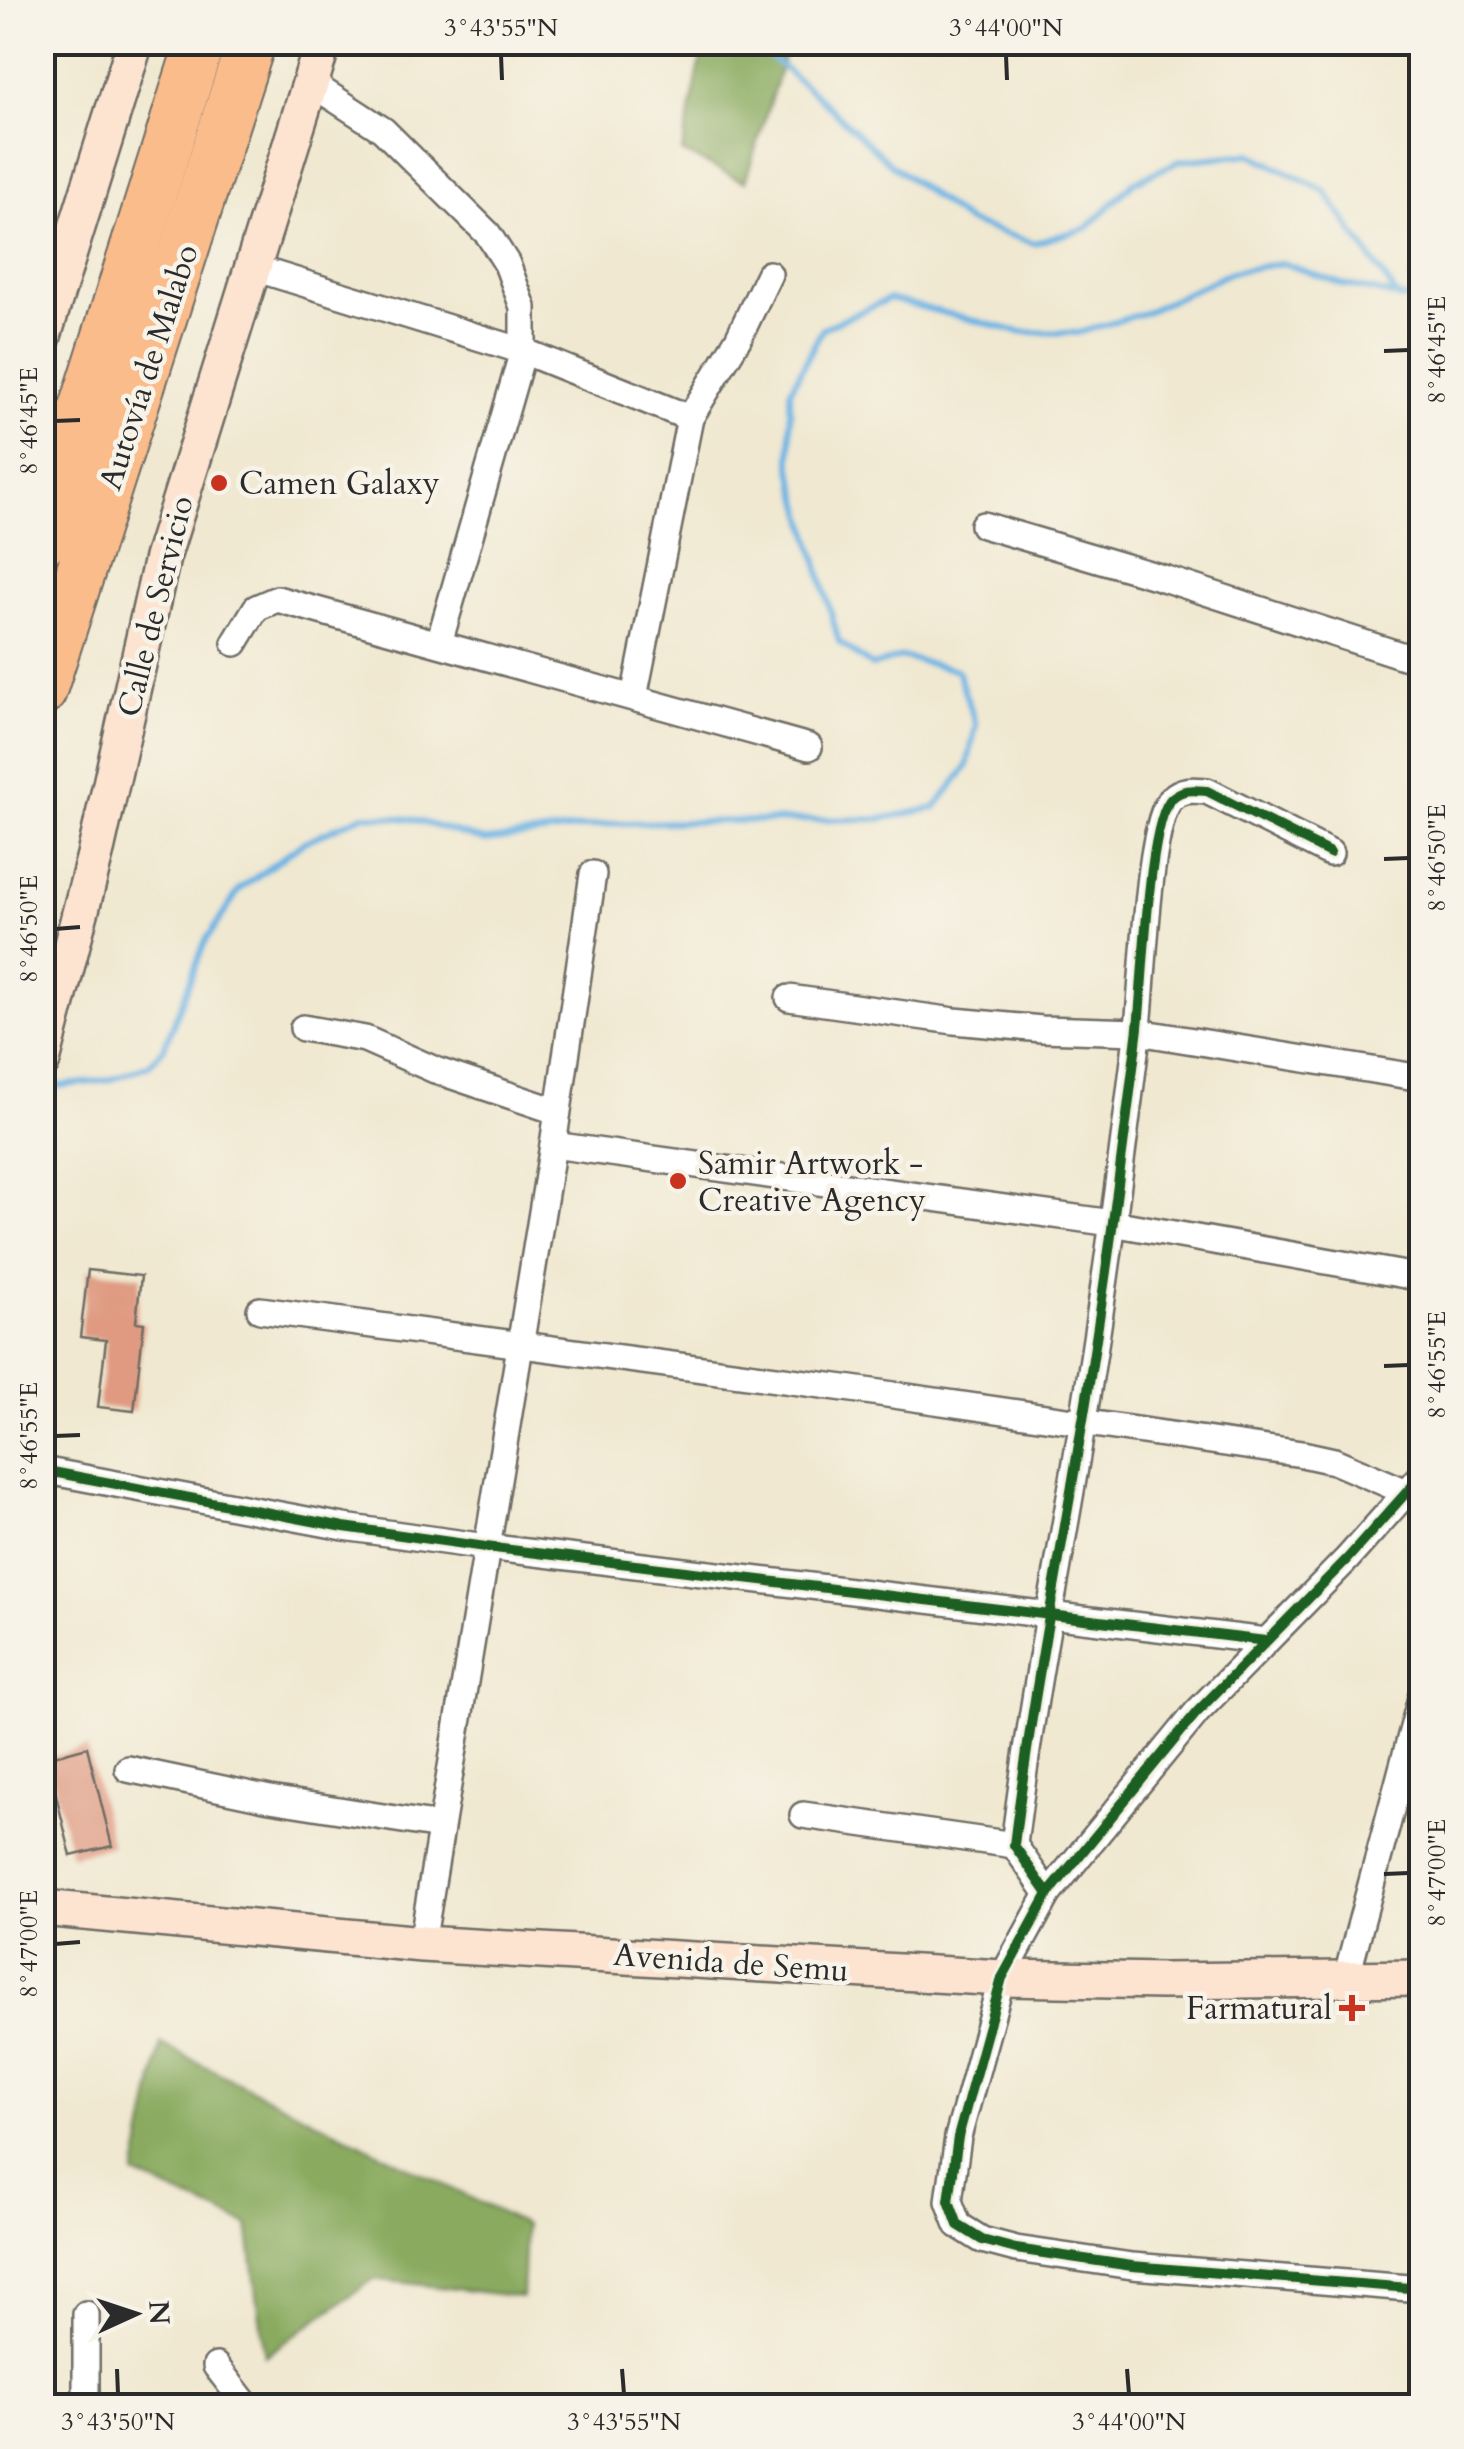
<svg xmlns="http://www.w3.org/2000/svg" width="1464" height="2449" font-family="Cardo,serif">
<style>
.forest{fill:#89aa5e;stroke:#5a6a44;stroke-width:2.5}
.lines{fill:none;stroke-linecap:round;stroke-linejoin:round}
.stream{stroke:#6cb3e3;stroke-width:6}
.building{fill:#df9a81}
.street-casing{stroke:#706d65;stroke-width:30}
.secondary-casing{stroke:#706d65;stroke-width:40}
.highway-casing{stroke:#706d65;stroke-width:52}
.street{stroke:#fff;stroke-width:25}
.secondary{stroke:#fde4d1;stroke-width:35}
.highway{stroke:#fabc8b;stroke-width:48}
.cycleway-casing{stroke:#f7f3e8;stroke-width:16}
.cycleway{stroke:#1b5e20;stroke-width:10}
.ticks{fill:none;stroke:#2b2b2b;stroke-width:4}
.poi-dot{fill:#c8321e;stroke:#f7f3e8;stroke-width:4}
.labels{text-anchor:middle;stroke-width:9;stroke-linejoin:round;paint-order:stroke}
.street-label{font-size:32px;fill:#2b2b2b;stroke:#f7f3e8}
.poi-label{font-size:32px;fill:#2b2b2b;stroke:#f7f3e8;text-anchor:start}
.neatline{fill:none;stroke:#2b2b2b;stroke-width:4}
.ticks-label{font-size:25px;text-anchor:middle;fill:#2b2b2b}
</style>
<rect width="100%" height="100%" fill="#f7f3e8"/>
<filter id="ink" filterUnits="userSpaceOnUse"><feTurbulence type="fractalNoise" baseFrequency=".01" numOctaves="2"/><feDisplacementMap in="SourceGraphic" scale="20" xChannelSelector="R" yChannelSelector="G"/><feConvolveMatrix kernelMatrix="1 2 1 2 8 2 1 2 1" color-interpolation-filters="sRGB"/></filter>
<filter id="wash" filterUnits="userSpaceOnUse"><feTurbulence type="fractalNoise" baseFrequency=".0048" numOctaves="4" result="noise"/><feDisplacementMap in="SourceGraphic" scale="40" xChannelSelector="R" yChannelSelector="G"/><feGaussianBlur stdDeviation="2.25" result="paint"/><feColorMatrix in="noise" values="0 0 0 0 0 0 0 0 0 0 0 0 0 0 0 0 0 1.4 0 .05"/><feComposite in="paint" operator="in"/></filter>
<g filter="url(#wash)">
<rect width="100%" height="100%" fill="#f0e8d0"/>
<g class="forest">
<path d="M704 43H783V60L745 182 682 152Z"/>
<path d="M161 2044 525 2225 522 2297 374 2279 265 2356 248 2225 135 2175Z"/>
</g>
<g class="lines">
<g class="stream">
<path d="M752 42 815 94 888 162 967 222 1034 243 1087 228 1134 182 1180 161 1251 154 1325 191 1399 299"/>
<path d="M59 1086 109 1080 149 1065 164 1048 205 942 240 889 302 843 363 815 411 819 486 841 616 823 880 819 935 808 967 767 976 725 957 670 901 657 872 666 839 642 791 467 790 391 823 328 889 299 1020 332 1078 333 1144 313 1231 272 1282 263 1342 284 1422 302"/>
</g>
</g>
<g id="blocks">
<g class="building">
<path d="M88 1270 141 1276 136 1322 144 1323 134 1411 98 1407 106 1340 80 1337Z"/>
<path d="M87 1747 112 1846 71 1856 47 1758Z"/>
</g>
</g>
</g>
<g filter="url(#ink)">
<use href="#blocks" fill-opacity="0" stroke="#706d65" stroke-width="2.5"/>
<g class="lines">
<g class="street-casing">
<g id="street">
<path d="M312 84 383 130 488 234 507 264 523 307V351L439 643"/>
<path d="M254 268 523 351 690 418"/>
<path d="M983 525 1166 579 1422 662"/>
<path d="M235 643 256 608 277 599 809 747"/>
<path d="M634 697 690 418 738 339 769 274"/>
<path d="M789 998 954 1021 1042 1029 1138 1032 1422 1078"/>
<path d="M303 1028 365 1039 435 1070 556 1111"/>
<path d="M553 1145 1112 1223 1422 1278"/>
<path d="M260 1310 852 1389 1302 1454 1334 1461 1404 1491"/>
<path d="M42 1470 344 1527 486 1547 1266 1641"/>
<path d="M1422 1475 1347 1559 1197 1712 1048 1894 1002 1978 958 2137 949 2201 958 2225 982 2240 1016 2249 1132 2266 1422 2289"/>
<path d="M128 1769 270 1799 440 1826"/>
<path d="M803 1815 1014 1845"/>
<path d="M1048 1894 1014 1845C1031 1705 1059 1566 1082 1426 1104 1297 1121 1166 1137 1036 1143 994 1147 821 1172 798 1183 788 1194 790 1207 791L1330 853"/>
<path d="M422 1944 553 1145 593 874"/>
<path d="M1346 1979 1422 1694"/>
<path d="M216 2366 247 2406"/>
<path d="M86 2406V2314"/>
</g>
</g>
<g class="secondary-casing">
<g id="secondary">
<path d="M42 339 135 42"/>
<path d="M42 1061 95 855 162 558 323 42"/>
<path d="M42 1908 422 1944 1002 1978 1163 1981 1422 1978"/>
</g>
</g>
<g class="highway-casing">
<g id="highway">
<path d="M42 541 200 42"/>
<path d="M42 691 251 42"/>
</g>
</g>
<use href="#street" class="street"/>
<use href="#secondary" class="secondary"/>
<use href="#highway" class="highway"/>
<g class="cycleway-casing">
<g id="cycleway">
<path d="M42 1470 344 1527 486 1547 1266 1641"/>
<path d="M1422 1475 1347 1559 1197 1712 1048 1894 1002 1978 958 2137 949 2201 958 2225 982 2240 1016 2249 1132 2266 1422 2289"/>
<path d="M1048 1894 1014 1845C1031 1705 1059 1566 1082 1426 1104 1297 1121 1166 1137 1036 1143 994 1147 821 1172 798 1183 788 1194 790 1207 791L1330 853"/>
</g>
</g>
<use href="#cycleway" class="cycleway"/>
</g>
</g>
<path class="ticks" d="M501 55 502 80M1006 55 1007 80M1384 351 1409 350M55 421 80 420M1384 859 1409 858M55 929 80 927M1384 1366 1409 1365M55 1436 80 1435M1384 1874 1409 1873M55 1944 80 1942M117 2369 118 2394M622 2369 624 2394M1127 2369 1129 2394"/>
<g class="poi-dot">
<circle cx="219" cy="483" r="10"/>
<circle cx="678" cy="1181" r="10"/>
<path d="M1347 1993h10v10h10v10h-10v10h-10v-10h-10v-10h10z"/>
</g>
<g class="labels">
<g class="street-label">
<text transform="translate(148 367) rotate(-72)" y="11">Autovía de Malabo</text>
<text transform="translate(155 606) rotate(-76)" y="11">Calle de Servicio</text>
<text transform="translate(731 1962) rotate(4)" y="11">Avenida de Semu</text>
</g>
<g class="poi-label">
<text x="239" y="494">Camen Galaxy</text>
<text x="698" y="1174">Samir Artwork -<tspan x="698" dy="37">Creative Agency</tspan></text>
<text x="1332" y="2019" text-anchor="end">Farmatural</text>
</g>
</g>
<rect width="1464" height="2449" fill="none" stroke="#f7f3e8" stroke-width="110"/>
<g transform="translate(135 2314) rotate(87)" stroke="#f7f3e8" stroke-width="8" paint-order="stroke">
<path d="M0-8L18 38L0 25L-18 38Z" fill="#2b2b2b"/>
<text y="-15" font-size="28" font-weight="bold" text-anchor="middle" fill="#2b2b2b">N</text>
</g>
<rect x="55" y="55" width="1354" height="2339" class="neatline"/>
<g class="ticks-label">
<text x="501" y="36">3°43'55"N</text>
<text x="1006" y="36">3°44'00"N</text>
<text transform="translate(1436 350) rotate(-90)" y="9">8°46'45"E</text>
<text transform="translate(28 421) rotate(-90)" y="9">8°46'45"E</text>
<text transform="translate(1436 858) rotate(-90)" y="9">8°46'50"E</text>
<text transform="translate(28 929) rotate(-90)" y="9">8°46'50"E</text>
<text transform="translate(1436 1365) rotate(-90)" y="9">8°46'55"E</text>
<text transform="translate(28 1436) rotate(-90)" y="9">8°46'55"E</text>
<text transform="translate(1436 1873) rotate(-90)" y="9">8°47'00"E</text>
<text transform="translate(28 1944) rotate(-90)" y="9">8°47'00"E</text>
<text x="118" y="2430">3°43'50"N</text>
<text x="624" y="2430">3°43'55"N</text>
<text x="1129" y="2430">3°44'00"N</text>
</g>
</svg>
